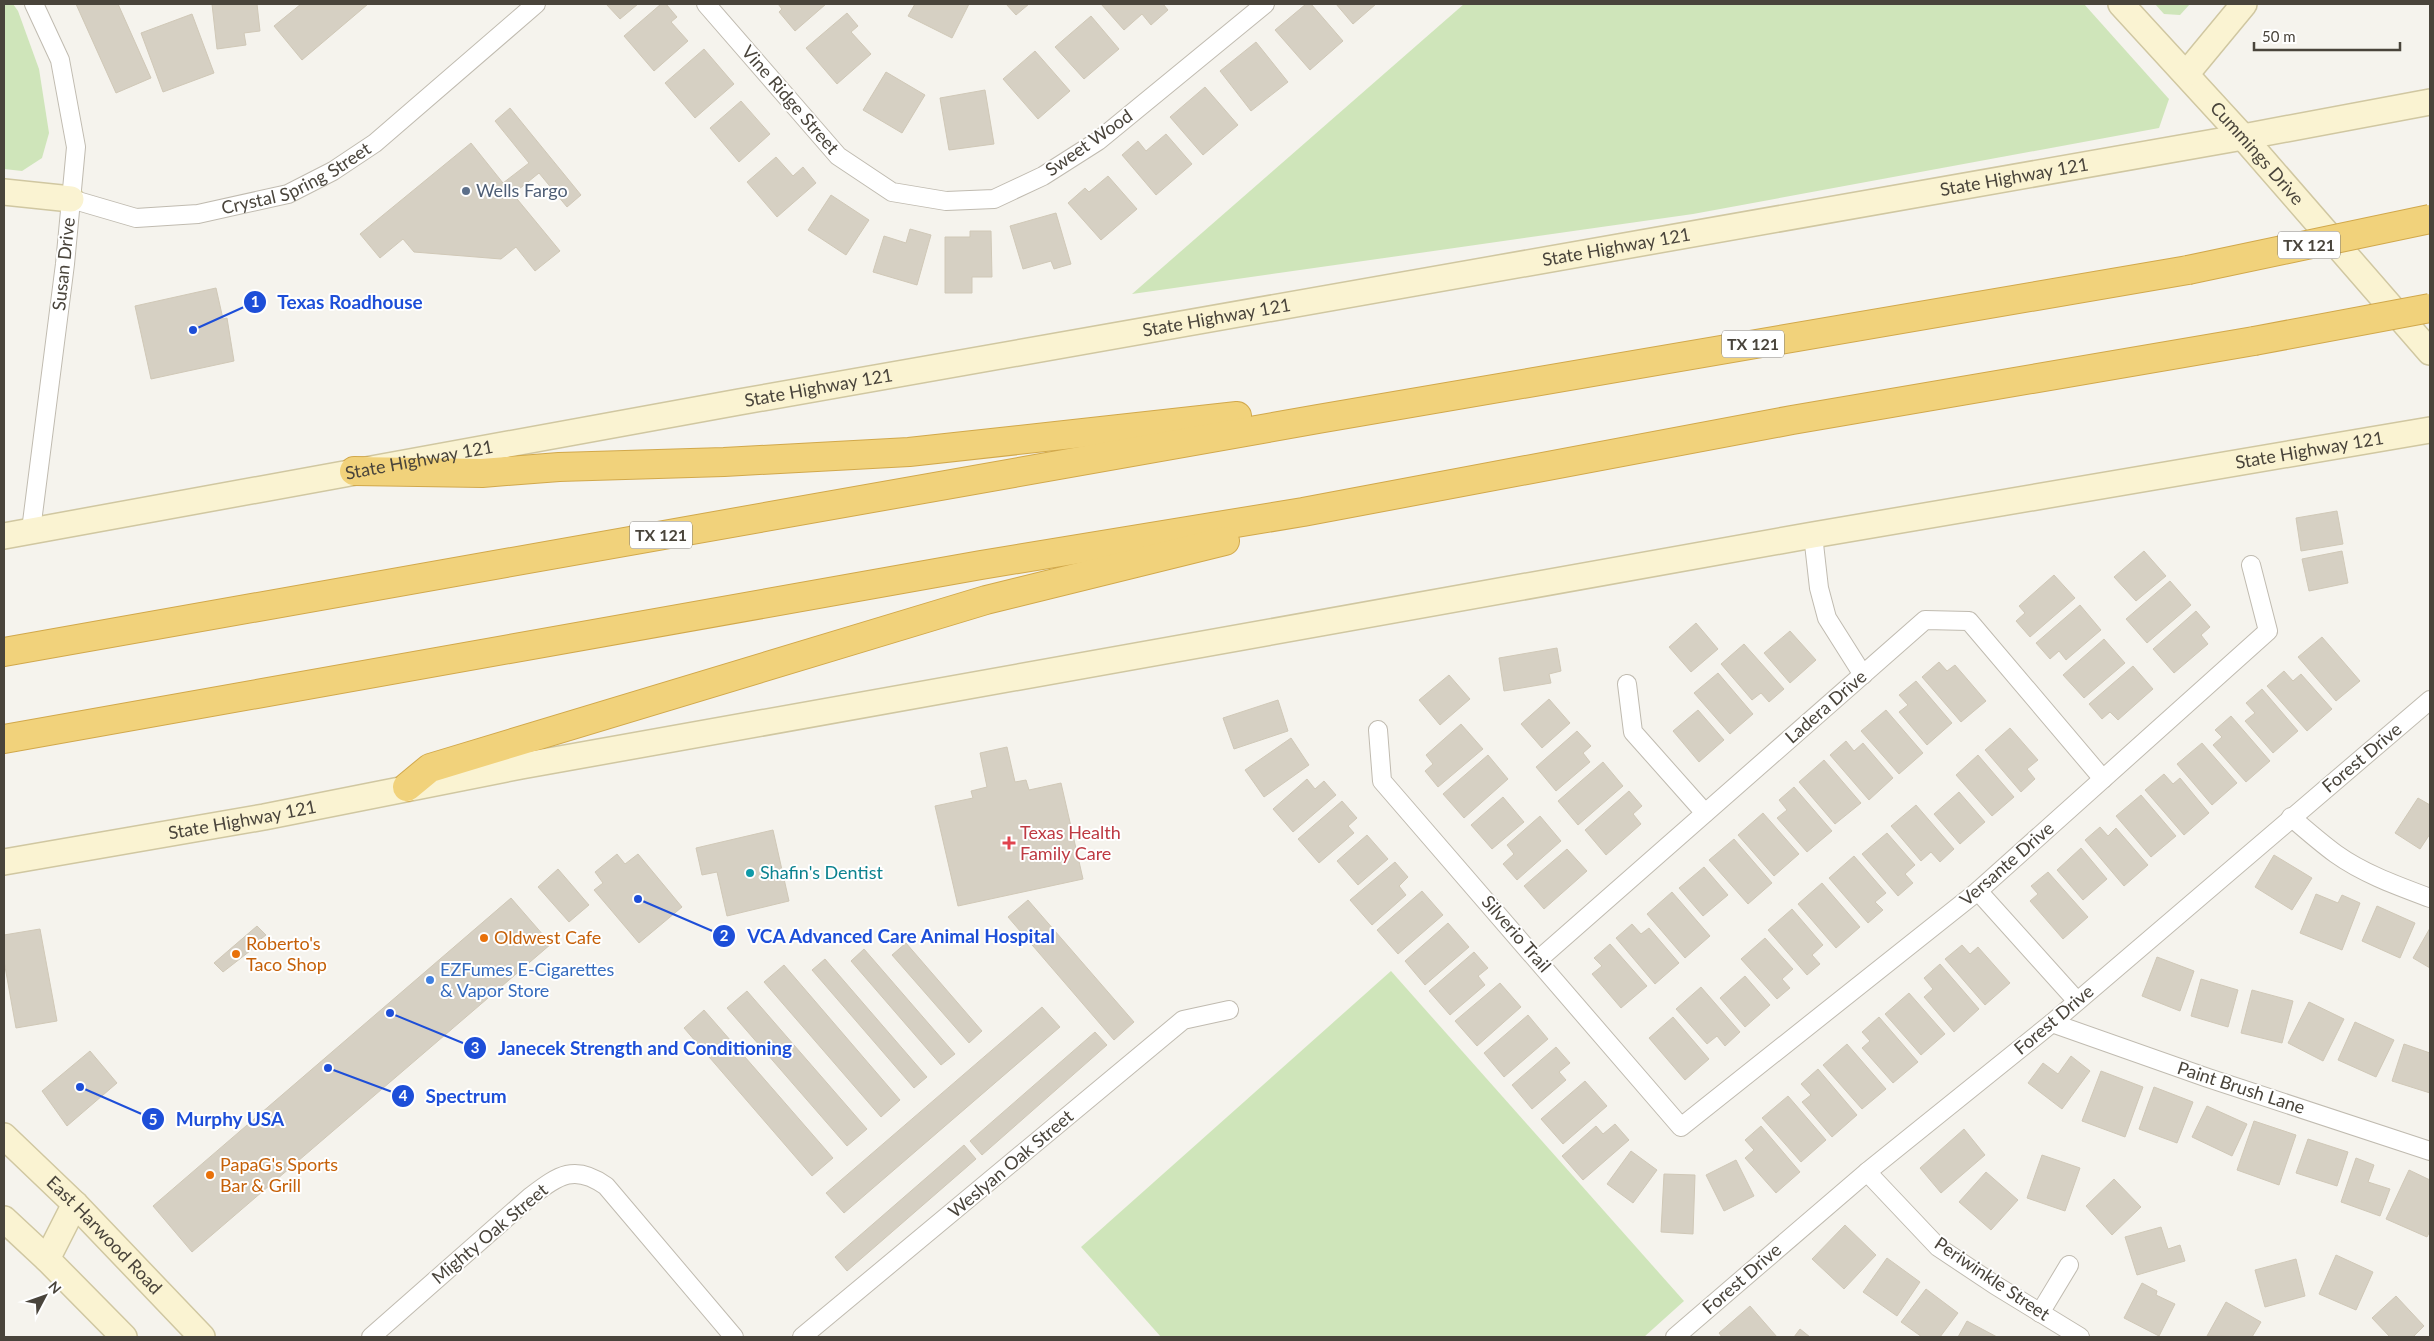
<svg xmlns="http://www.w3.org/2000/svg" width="2434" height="1341" font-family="Lato,sans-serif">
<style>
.green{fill:#cfe5ba}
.building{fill:#d6d0c3;stroke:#d0c8b7}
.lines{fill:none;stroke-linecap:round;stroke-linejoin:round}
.street-casing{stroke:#c0bbb0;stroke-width:20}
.secondary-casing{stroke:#d0c7a1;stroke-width:28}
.highway-casing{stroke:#d1a84b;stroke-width:30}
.street{stroke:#fff;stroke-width:18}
.secondary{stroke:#faf3d2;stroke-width:25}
.highway{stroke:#f1d27b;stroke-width:28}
.highway-bridge-casing{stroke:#d1a84b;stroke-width:30;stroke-linecap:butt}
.highway-bridge{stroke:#f1d27b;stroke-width:28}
.service-dot{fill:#5c6f8a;stroke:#fff;stroke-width:2}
.health-dot{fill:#e0444e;stroke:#fff;stroke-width:2}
.culture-dot{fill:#0f9aa8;stroke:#fff;stroke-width:2}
.food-dot{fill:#e8710a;stroke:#fff;stroke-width:2}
.shop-dot{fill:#3f7fe0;stroke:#fff;stroke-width:2}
.labels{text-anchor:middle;stroke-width:4;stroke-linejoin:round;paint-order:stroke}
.shield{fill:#fff;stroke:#807c76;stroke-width:1}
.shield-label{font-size:16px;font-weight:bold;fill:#49443b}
.street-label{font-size:18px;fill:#49443b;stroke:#fff}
.service-label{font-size:18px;fill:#4e5e75;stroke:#fff;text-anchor:start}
.health-label{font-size:18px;fill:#be3a42;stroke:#fff;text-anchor:start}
.culture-label{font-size:18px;fill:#0d838f;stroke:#fff;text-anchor:start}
.food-label{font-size:18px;fill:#c56008;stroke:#fff;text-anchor:start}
.shop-label{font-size:18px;fill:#366cbe;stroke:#fff;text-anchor:start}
.leader{fill:none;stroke:#1d4ed8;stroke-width:2}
.callout-dot{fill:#1d4ed8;stroke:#fff;stroke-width:2}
.mark-label{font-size:15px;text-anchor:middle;font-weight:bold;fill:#fff}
.callout-label{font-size:19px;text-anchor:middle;font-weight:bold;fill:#1d4ed8;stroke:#fff;stroke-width:4;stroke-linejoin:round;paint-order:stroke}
</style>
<rect width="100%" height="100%" fill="#f5f3ed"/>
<g class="green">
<path d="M4 4H13L18 11 39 69 49 133 42 158 22 171 4 169Z"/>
<path d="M1464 4H2084L2169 99 2159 128 1693 214 1132 294Z"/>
<path d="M2155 4H2190L2180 15 2164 14Z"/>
<path d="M1391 971 1684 1301 1644 1337H1161L1081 1247Z"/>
</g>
<g class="building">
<path d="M76 4H118L151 78 116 93Z"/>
<path d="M212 4H257L260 31 244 33 246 45 217 49Z"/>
<path d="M301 4H368L302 60 274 26Z"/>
<path d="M606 4H638L620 19Z"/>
<path d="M661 4H666L677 17 671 22 688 41 654 71 624 36Z"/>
<path d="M778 4H826L795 31 779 12 782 9Z"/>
<path d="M915 4H969L952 38 908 16Z"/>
<path d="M1006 4H1029L1016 15Z"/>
<path d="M1101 4H1163L1168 10 1151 25 1142 14 1124 30Z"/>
<path d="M1306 4H1311L1343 41 1310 70 1275 30Z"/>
<path d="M1336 4H1376L1353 24Z"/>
<path d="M847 13 858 26 851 32 871 54 837 84 806 48Z"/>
<path d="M192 14 214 73 163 92 141 33Z"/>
<path d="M1091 16 1119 49 1084 79 1055 47Z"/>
<path d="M1256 42 1288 82 1251 111 1220 71Z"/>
<path d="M704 49 734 84 695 118 665 83Z"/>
<path d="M1035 51 1070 91 1038 119 1003 79Z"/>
<path d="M886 72 925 95 902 133 863 110Z"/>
<path d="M1205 87 1238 125 1203 155 1170 117Z"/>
<path d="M985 90 994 144 949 150 940 98Z"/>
<path d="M741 101 770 134 739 162 710 128Z"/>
<path d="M510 108 581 195 567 207 539 173 513 194 560 251 535 271 516 247 501 259 414 252 403 239 380 258 360 234 471 143 503 183 529 163 495 121Z"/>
<path d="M1166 134 1192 164 1156 195 1122 155 1138 141 1146 151Z"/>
<path d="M776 157 793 176 803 167 816 183 777 217 747 182Z"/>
<path d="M1108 176 1137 209 1101 240 1068 203 1085 188 1089 192Z"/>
<path d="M831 195 869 220 846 255 808 230Z"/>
<path d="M1056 213 1071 264 1054 269 1051 261 1023 269 1010 226Z"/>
<path d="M910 229 931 235 917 285 873 272 884 236 906 243Z"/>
<path d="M970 231H991L992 277H972V293H945V237H970Z"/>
<path d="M216 288 223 319 227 318 234 361 151 379 135 306Z"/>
<path d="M2337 511 2343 544 2301 551 2296 518Z"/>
<path d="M2144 551 2166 576 2136 601 2114 577Z"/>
<path d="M2342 551 2348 583 2309 591 2302 559Z"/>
<path d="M2054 575 2075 598 2030 637 2016 621 2025 613 2019 606Z"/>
<path d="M2170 581 2191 605 2147 643 2126 619Z"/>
<path d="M2080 605 2101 630 2066 660 2059 651 2050 659 2036 643Z"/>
<path d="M2196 611 2210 627 2201 635 2208 644 2174 673 2153 649Z"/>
<path d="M1696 623 1718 649 1691 672 1669 647Z"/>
<path d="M1790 631 1816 660 1790 683 1764 653Z"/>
<path d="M2322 637 2360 681 2336 701 2298 657Z"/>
<path d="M2104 639 2125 663 2084 698 2063 675Z"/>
<path d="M1744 644 1784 689 1769 702 1761 693 1752 700 1721 664Z"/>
<path d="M1557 648 1561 671 1549 674 1551 683 1504 691 1499 658Z"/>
<path d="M1939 662 1947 671 1955 665 1986 701 1961 722 1922 677Z"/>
<path d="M2133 666 2153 689 2118 720 2110 712 2102 719 2089 704Z"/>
<path d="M2284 671 2293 681 2301 674 2332 709 2307 731 2267 686Z"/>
<path d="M1718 673 1753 714 1730 734 1694 693Z"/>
<path d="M1449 675 1470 699 1440 725 1419 700Z"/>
<path d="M1916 681 1952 723 1927 745 1899 712 1908 705 1899 695Z"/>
<path d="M2262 689 2298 731 2273 753 2245 721 2255 713 2246 703Z"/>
<path d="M1549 699 1570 723 1542 748 1521 724Z"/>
<path d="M1278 700 1288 731 1234 749 1223 718Z"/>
<path d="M1698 710 1724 740 1699 762 1673 731Z"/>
<path d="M1886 710 1923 753 1899 774 1861 731Z"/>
<path d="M2231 716 2270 761 2246 782 2213 745 2222 737 2215 730Z"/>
<path d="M1461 724 1483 749 1438 787 1425 771 1433 764 1426 755Z"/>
<path d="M2010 728 2038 760 2027 769 2035 779 2021 792 1985 750Z"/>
<path d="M1577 731 1591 746 1583 753 1590 762 1556 791 1536 767Z"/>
<path d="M1291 738 1309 765 1264 797 1245 770Z"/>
<path d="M1846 741 1854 751 1863 743 1893 778 1869 800 1830 755Z"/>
<path d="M2202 743 2237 783 2212 805 2177 764Z"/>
<path d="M1007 747 1015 782 1026 780 1029 790 1061 783 1083 879 958 906 935 806 973 798 971 791 987 787 980 753Z"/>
<path d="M1488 755 1508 779 1464 818 1443 794Z"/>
<path d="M1978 755 2014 797 1992 816 1956 775Z"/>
<path d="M1824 760 1861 803 1835 824 1799 782Z"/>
<path d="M1603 762 1623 786 1578 825 1558 801Z"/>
<path d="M2164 774 2173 784 2180 778 2209 813 2184 835 2145 790Z"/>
<path d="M1307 779 1315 789 1324 781 1336 795 1293 832 1273 809Z"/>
<path d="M1794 787 1832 831 1807 852 1777 818 1787 810 1779 800Z"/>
<path d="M1629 791 1642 806 1633 814 1641 824 1606 855 1585 830Z"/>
<path d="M1959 792 1985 822 1960 844 1934 814Z"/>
<path d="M2141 795 2176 836 2151 857 2116 816Z"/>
<path d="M1503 797 1524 822 1492 849 1471 825Z"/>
<path d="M2418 798 2430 805V834L2420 849 2395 833Z"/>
<path d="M1342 801 1357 818 1348 826 1354 833 1319 863 1298 839Z"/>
<path d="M1916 805 1954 849 1940 862 1931 852 1921 861 1891 826Z"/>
<path d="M1763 813 1799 854 1774 876 1738 835Z"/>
<path d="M1540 816 1561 841 1517 880 1503 864 1514 854 1507 845Z"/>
<path d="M2100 827 2108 836 2116 828 2148 865 2124 886 2085 840Z"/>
<path d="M773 830 789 901 727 916 717 872 702 875 696 848Z"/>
<path d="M1887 833 1915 865 1905 874 1913 883 1898 896 1862 854Z"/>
<path d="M1367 835 1388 859 1358 885 1337 861Z"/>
<path d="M1734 839 1772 883 1748 904 1709 860Z"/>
<path d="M2081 848 2107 879 2083 900 2057 870Z"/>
<path d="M1567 849 1587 871 1544 909 1524 886Z"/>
<path d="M617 854 625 864 638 854 682 907 639 943 594 890 603 883 595 872Z"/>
<path d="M2274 855 2312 878 2292 910 2255 887Z"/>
<path d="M1854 856 1886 893 1875 902 1883 910 1868 923 1829 878Z"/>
<path d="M1395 862 1408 877 1399 886 1406 895 1372 925 1350 900Z"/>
<path d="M1704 867 1728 895 1703 916 1679 888Z"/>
<path d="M558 869 589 905 569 922 538 887Z"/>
<path d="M2048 872 2088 917 2063 939 2030 901 2038 894 2031 886Z"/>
<path d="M1822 883 1860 927 1836 948 1798 904Z"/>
<path d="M1422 891 1443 915 1398 954 1377 930Z"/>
<path d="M1672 892 1710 936 1685 958 1647 914Z"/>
<path d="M2316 894 2338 903 2342 895 2360 903 2342 950 2300 933Z"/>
<path d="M511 898 551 944 192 1252 153 1206Z"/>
<path d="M1028 900 1134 1022 1114 1040 1008 917Z"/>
<path d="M2377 906 2415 923 2400 958 2362 941Z"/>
<path d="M1792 909 1823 945 1812 955 1820 964 1807 975 1768 930Z"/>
<path d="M1448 923 1469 947 1425 985 1405 961Z"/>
<path d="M1632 924 1641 934 1649 928 1679 963 1655 984 1616 938Z"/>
<path d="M257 926 266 935 257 942 259 944 223 972 214 963Z"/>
<path d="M2430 928V968L2413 958Z"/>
<path d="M40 929 57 1021 16 1028 4 961V935Z"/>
<path d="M1765 938 1793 969 1782 979 1790 988 1777 999 1741 959Z"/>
<path d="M906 943 982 1031 969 1043 892 955Z"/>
<path d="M1610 944 1647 986 1621 1008 1592 974 1602 966 1594 958Z"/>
<path d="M1962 945 1970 954 1978 947 2010 983 1985 1005 1945 959Z"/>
<path d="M864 949 955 1054 941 1065 851 961Z"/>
<path d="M1474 952 1488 968 1478 976 1485 985 1450 1015 1429 991Z"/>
<path d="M2157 957 2194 971 2180 1011 2142 996Z"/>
<path d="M825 959 927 1077 914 1088 812 970Z"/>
<path d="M1940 964 1979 1009 1954 1032 1924 997 1933 989 1924 978Z"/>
<path d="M784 965 900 1100 881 1117 764 982Z"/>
<path d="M1745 976 1770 1005 1745 1027 1720 998Z"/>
<path d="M2201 979 2238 990 2228 1027 2191 1016Z"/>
<path d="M1500 983 1521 1007 1477 1046 1455 1021Z"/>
<path d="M1701 987 1740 1032 1725 1046 1717 1036 1707 1044 1676 1009Z"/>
<path d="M2252 990 2293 1001 2282 1043 2241 1033Z"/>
<path d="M747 991 867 1129 847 1146 727 1008Z"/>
<path d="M1909 993 1945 1034 1921 1055 1885 1014Z"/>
<path d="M2309 1002 2344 1019 2323 1061 2288 1043Z"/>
<path d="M1042 1007 1060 1027 844 1213 826 1193Z"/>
<path d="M704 1010 833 1158 812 1176 684 1028Z"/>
<path d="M1528 1015 1548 1039 1504 1077 1484 1053Z"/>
<path d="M1673 1017 1709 1059 1685 1080 1649 1038Z"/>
<path d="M1879 1017 1918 1062 1893 1083 1862 1048 1870 1041 1862 1032Z"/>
<path d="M2355 1022 2394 1040 2376 1077 2338 1060Z"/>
<path d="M1095 1032 1107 1045 982 1155 970 1141Z"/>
<path d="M1847 1044 1886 1089 1862 1109 1823 1065Z"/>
<path d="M2404 1044 2430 1053V1093L2392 1081Z"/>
<path d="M1556 1047 1570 1063 1559 1072 1566 1080 1532 1109 1512 1085Z"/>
<path d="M90 1051 117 1083 67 1126 42 1091Z"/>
<path d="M2071 1056 2090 1071 2062 1109 2028 1083 2043 1063 2058 1074Z"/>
<path d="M1818 1069 1857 1115 1832 1137 1802 1102 1811 1095 1801 1084Z"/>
<path d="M2101 1071 2143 1087 2125 1137 2082 1121Z"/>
<path d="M1585 1081 1607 1106 1563 1144 1541 1119Z"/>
<path d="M2154 1087 2193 1102 2177 1143 2139 1129Z"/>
<path d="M1788 1096 1826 1140 1801 1162 1762 1118Z"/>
<path d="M2207 1106 2247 1124 2232 1156 2192 1137Z"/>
<path d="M2254 1121 2296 1135 2279 1185 2237 1170Z"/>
<path d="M1615 1124 1629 1140 1583 1180 1562 1156 1596 1126 1603 1134Z"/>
<path d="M1761 1126 1800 1172 1776 1193 1745 1158 1754 1150 1745 1140Z"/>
<path d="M1964 1129 1985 1155 1941 1193 1920 1168Z"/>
<path d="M2308 1139 2348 1152 2337 1186 2296 1173Z"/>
<path d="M964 1145 976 1159 847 1271 835 1257Z"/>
<path d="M1631 1151 1657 1170 1633 1203 1607 1184Z"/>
<path d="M2042 1155 2080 1168 2065 1211 2027 1198Z"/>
<path d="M2356 1158 2374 1165 2368 1182 2390 1189 2380 1216 2341 1202Z"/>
<path d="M1736 1160 1754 1196 1724 1211 1706 1175Z"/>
<path d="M2409 1170 2430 1180V1231L2427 1237 2386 1219Z"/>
<path d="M1986 1172 2018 1200 1991 1230 1959 1202Z"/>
<path d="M1664 1174 1695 1175 1693 1234 1661 1232Z"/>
<path d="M2114 1179 2141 1207 2112 1235 2086 1206Z"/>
<path d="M1845 1225 1876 1255 1844 1289 1812 1259Z"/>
<path d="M2161 1227 2168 1249 2180 1245 2185 1261 2137 1275 2125 1237Z"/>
<path d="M2336 1255 2373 1272 2356 1310 2319 1294Z"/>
<path d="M1887 1258 1920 1282 1897 1316 1863 1292Z"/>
<path d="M2296 1259 2305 1296 2265 1307 2255 1270Z"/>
<path d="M2142 1283 2157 1291 2156 1295 2175 1304 2159 1336 2124 1318Z"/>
<path d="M1926 1289 1958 1313 1940 1337H1922L1901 1322Z"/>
<path d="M2396 1296 2424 1326 2413 1337H2390L2372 1318Z"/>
<path d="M2226 1302 2261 1322 2252 1337 2207 1336Z"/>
<path d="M1750 1306 1777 1337H1722L1719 1333Z"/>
<path d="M1967 1321 1997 1337H1958Z"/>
<path d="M1800 1329 1810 1337H1794Z"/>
</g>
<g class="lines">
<g class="street-casing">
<g id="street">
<path d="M706 4 838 156 892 192 946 201 994 199 1043 176 1098 141 1265 4"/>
<path id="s1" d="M71 199 136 218 198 214 288 194 333 171 375 143 536 4"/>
<path d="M31 530 65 264 76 147 60 60 34 4"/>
<path d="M1813 535 1819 588 1827 618 1863 675"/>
<path d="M1627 684 1633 732 1705 813"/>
<path d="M1378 730 1382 781 1681 1127 1978 891 2268 631 2251 565"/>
<path d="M2291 817C2306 830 2321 843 2336 854 2364 874 2398 886 2430 898"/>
<path d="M1978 891 2077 1001"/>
<path d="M1538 960 1925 620 1969 621 2103 779"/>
<path d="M2052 1023 2208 1078 2430 1151"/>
<path d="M1867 1172 1938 1247 1995 1285 2080 1337"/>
<path d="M2040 1313 2069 1265"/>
<path d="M371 1337 530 1197C558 1176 574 1163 606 1186L734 1337"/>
<path d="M802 1337 1183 1020 1229 1010"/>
<path d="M1675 1337 1867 1172 2052 1023 2430 700"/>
</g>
</g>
<g class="secondary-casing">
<g id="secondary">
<path id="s2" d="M2121 4 2243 137 2430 352"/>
<path d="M2187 73 2244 4"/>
<path d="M4 192 71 199"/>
<path id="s3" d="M4 536 739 402 2243 137 2430 102"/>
<path id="s4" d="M4 862 264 817 521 766 1813 535 2430 430"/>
<path id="s5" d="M4 1136 75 1204 202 1337"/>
<path d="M4 1219 47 1259 124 1337"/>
<path d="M47 1259 75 1204"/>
</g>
</g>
<g class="highway-casing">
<g id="highway">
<path d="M354 471 482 473 559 467 724 462 909 452 1237 416"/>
<path d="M4 652 1318 419 2188 270"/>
<path d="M4 739 981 565 1303 512 1792 420 2254 341"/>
<path d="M407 787 430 768 986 600 1225 541"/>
</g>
</g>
<use href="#street" class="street"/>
<use href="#secondary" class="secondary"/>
<use href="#highway" class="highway"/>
<g class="highway-bridge-casing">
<g id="highway-bridge">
<path d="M2188 270 2430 219"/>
<path d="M2254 341 2430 308"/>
</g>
</g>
<use href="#highway-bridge" class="highway-bridge"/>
</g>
<circle class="service-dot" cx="466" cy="191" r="5"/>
<path class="health-dot" d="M1006.5 835.5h5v5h5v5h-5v5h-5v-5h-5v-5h5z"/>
<circle class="culture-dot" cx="750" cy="873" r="5"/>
<g class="food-dot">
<circle cx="484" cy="938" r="5"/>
<circle cx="236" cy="954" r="5"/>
<circle cx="210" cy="1175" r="5"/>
</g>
<circle class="shop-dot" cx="430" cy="980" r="5"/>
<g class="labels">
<g class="shield">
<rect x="2278" y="231.5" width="62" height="27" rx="4"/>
<rect x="1722" y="330.5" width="62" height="27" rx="4"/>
<rect x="630" y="521.5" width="62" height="27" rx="4"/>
</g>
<g class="shield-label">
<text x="2309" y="251">TX 121</text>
<text x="1753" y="350">TX 121</text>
<text x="661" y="541">TX 121</text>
</g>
<g class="street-label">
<text transform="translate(790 100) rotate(49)" y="6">Vine Ridge Street</text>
<text transform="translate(1089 143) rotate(-35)" y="6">Sweet Wood</text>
<text dy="6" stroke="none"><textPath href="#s2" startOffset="202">Cummings Drive</textPath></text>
<text dy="6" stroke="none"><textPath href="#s1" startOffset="235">Crystal Spring Street</textPath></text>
<text dy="6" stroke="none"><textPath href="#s3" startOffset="2042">State Highway 121</textPath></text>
<text dy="6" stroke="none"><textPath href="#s3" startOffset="1638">State Highway 121</textPath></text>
<text transform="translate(64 264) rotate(-84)" y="6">Susan Drive</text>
<text dy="6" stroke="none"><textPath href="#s3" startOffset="1232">State Highway 121</textPath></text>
<text dy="6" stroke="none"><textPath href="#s3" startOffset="828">State Highway 121</textPath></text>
<text dy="6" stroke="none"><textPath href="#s4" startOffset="2342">State Highway 121</textPath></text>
<text dy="6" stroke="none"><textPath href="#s3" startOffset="422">State Highway 121</textPath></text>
<text transform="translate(1826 707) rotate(-41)" y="6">Ladera Drive</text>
<text transform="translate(2362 758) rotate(-40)" y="6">Forest Drive</text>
<text dy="6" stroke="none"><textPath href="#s4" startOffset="242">State Highway 121</textPath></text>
<text transform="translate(2007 864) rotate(-41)" y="6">Versante Drive</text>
<text transform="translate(1516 934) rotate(49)" y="6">Silverio Trail</text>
<text transform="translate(2054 1020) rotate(-40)" y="6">Forest Drive</text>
<text transform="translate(2241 1088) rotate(18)" y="6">Paint Brush Lane</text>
<text transform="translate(1011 1164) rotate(-40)" y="6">Weslyan Oak Street</text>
<text transform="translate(490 1234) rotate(-40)" y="6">Mighty Oak Street</text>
<text dy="6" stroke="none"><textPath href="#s5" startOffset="141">East Harwood Road</textPath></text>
<text transform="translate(1742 1279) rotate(-41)" y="6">Forest Drive</text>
<text transform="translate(1992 1279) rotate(34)" y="6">Periwinkle Street</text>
</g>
<g class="service-label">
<text x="476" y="197">Wells Fargo</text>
</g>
<g class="health-label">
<text x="1020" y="839">Texas Health<tspan x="1020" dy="21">Family Care</tspan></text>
</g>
<g class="culture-label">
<text x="760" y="879">Shafin's Dentist</text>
</g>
<g class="food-label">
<text x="494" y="944">Oldwest Cafe</text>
<text x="246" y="950">Roberto's<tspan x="246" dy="21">Taco Shop</tspan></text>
<text x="220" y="1171">PapaG's Sports<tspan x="220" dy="21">Bar &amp; Grill</tspan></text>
</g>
<g class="shop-label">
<text x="440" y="976">EZFumes E-Cigarettes<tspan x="440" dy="21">&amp; Vapor Store</tspan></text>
</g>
</g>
<path class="leader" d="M193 330L255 302M638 899L724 936M390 1013L475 1048M328 1068L403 1096M80 1087L153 1119"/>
<g class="callout-dot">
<circle cx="193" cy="330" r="5"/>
<circle cx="638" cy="899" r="5"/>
<circle cx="390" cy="1013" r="5"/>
<circle cx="328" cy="1068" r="5"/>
<circle cx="80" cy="1087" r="5"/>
<circle cx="255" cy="302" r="12"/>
<circle cx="724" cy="936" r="12"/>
<circle cx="475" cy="1048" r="12"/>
<circle cx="403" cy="1096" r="12"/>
<circle cx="153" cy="1119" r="12"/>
</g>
<g class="mark-label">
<text x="255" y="307">1</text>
<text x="724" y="941">2</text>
<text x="475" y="1053">3</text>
<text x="403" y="1101">4</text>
<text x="153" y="1125">5</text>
</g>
<g class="callout-label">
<text x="350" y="309">Texas Roadhouse</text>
<text x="901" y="943">VCA Advanced Care Animal Hospital</text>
<text x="645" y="1055">Janecek Strength and Conditioning</text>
<text x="466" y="1103">Spectrum</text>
<text x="230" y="1126">Murphy USA</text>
</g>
<rect width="2434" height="1341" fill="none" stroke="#49443b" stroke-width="10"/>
<g transform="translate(45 1296) rotate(49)" stroke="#ffffff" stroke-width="4" paint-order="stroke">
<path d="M0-4L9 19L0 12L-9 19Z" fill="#49443b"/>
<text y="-8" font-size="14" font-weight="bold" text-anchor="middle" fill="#49443b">N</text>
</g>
<path d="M2254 42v8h146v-8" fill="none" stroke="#49443b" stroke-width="2.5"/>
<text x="2262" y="42" font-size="15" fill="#49443b" stroke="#ffffff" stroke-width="4" paint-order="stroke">50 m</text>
</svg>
